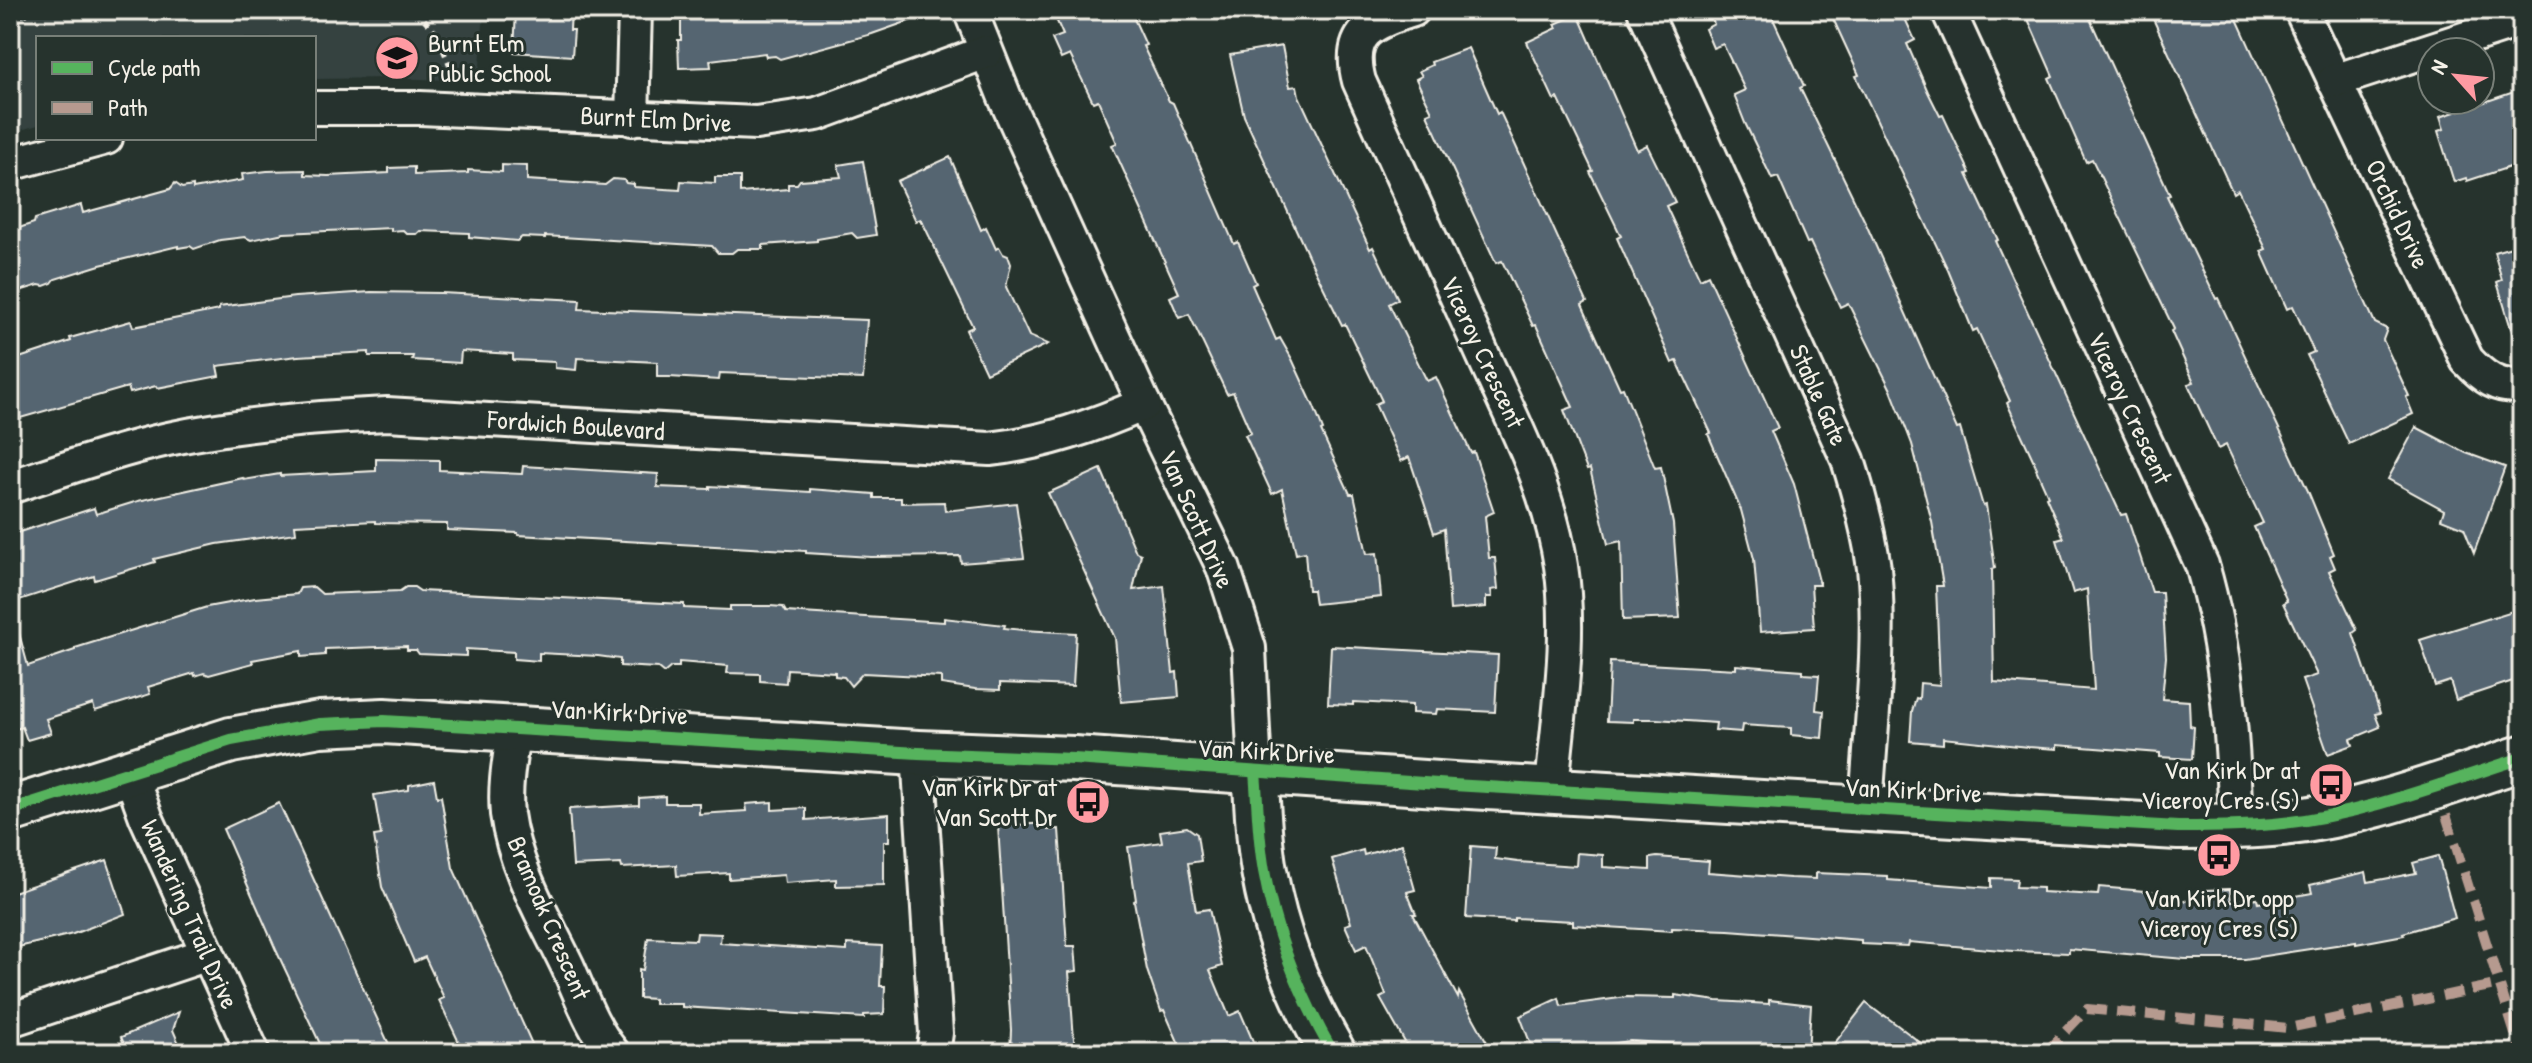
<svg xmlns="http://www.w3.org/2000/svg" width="2532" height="1063" font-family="'Patrick Hand',sans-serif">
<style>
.built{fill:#344241}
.building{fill:#546571;stroke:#f4f1e8;stroke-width:2}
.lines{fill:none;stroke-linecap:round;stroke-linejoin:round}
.street-casing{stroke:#f4f1e8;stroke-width:38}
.secondary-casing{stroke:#f4f1e8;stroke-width:50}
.path{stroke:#f4f1e8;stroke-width:5;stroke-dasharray:6 6;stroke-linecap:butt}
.street{stroke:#26332d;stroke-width:32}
.secondary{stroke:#26332d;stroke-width:44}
.quiet{stroke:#b69a8f;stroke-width:10;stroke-dasharray:20 10;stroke-linecap:butt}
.cycleway-casing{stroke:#26332d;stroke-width:17}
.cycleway{stroke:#56b35d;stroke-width:12}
.labels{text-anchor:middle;stroke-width:6;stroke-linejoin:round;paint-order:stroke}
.poi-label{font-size:26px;fill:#f4f1e8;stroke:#26332d;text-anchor:end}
.street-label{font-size:26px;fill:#f4f1e8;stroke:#26332d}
</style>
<rect width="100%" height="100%" fill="#26332d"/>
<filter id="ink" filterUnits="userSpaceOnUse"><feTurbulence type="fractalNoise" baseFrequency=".0125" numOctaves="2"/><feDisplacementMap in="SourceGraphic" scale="16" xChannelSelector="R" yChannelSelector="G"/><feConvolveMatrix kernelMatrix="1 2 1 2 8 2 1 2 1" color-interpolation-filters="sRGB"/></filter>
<g filter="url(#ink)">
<path class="built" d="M10 10H484L479 81 389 78 314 79V38H38V125L10 133Z"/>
<g class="building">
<path d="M516 10H571L570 30H574L572 56 514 52Z"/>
<path d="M684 10H925L926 15 872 34 780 59 775 56 766 57 765 53 710 60 711 67 679 68 678 40H681V14H684Z"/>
<path d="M1052 10H1130L1146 45 1143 46 1169 101 1173 103 1234 244 1238 242 1256 283 1252 285 1276 340 1280 338 1292 359 1314 407 1323 430 1321 431 1350 494H1354L1367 554 1377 553 1381 597 1315 604 1313 590H1308L1305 552 1296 554 1282 489 1272 494 1245 435 1251 433 1233 392 1227 394 1189 314 1179 318 1170 297 1179 293 1112 145 1117 143 1098 100 1093 102 1070 55 1061 59 1052 39 1063 35Z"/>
<path d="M1708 10H1769L1804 86 1800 88 1866 224 1957 429 1960 428 1983 506 1986 505 1995 568 1992 569 1994 682 2094 690 2087 589 2073 593 2057 540 2064 538 2046 497 2048 496 2036 469 2037 468 2007 403 2010 401 1977 329 1973 331 1948 270 1856 76 1859 75 1829 10H1901L1915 40 1907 44 1928 92 1940 116 1943 115 1970 173 1967 174 1998 240 1995 241 2121 515 2126 514 2152 592H2162L2166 657 2162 699 2189 701 2190 726 2194 727 2192 759 2160 757V753L2057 745V749L2028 747 1943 738V744L1910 741 1912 711 1916 698 1919 699 1920 683 1940 685 1936 586H1943L1932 522 1912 444 1891 390 1848 303 1840 307 1810 242 1807 243 1778 177 1772 179 1745 123 1734 95 1745 90 1723 44 1713 48 1705 29 1714 24Z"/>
<path d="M2024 10H2086L2170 195 2167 196 2216 299 2218 298 2308 491 2334 554 2330 556 2335 568 2329 571 2357 630 2353 633 2380 713 2375 714 2380 727 2351 739 2353 745 2328 754 2302 680 2317 675 2283 603 2287 601 2254 527 2263 523 2226 445 2218 449 2199 408 2188 384 2194 382 2171 331 2174 329 2092 159 2086 162 2049 78 2053 76Z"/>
<path d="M2149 10H2233L2375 323 2387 329 2383 340 2409 396 2406 397 2413 414 2349 444 2307 355 2314 352 2293 306 2287 309 2261 251 2266 249 2238 190 2233 193Z"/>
<path d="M1578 14 1637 150 1647 145 1675 202 1666 206 1678 232 1700 279 1708 275 1778 428 1771 431 1794 484 1820 585H1811L1814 628 1760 632 1754 559 1741 510 1708 434 1711 433 1677 361 1672 363 1617 238 1621 236 1590 172 1593 171 1558 98 1554 100 1527 42 1557 28 1555 24Z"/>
<path d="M1282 46 1290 87 1297 86 1299 96 1370 249 1373 247 1398 299 1389 304 1427 381 1436 377 1471 453 1474 452 1494 512 1485 516 1489 558H1495L1498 589 1491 590 1492 597H1486V607L1450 610 1444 529 1434 533 1409 457 1401 461 1375 404 1382 401 1345 324 1342 325 1310 260 1244 116 1230 55Z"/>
<path d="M1468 48 1497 114 1500 112 1514 142 1587 302 1582 305 1620 389 1623 388 1655 468 1661 467 1673 524 1680 618 1623 620 1621 541 1608 544 1590 469 1587 470 1564 410 1573 407 1536 325 1533 326 1502 261 1496 263 1427 114 1432 112 1416 79 1422 76 1419 71 1432 65 1431 62Z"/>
<path d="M2514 92 2522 117V163L2467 181 2466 178 2454 182 2438 131 2444 129 2440 117Z"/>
<path d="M950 157 981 230 986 227 996 249 999 247 1003 254 1008 256 1011 264 1006 287 1029 336 1048 344 986 373 966 330 973 327 921 219 916 221 897 181Z"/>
<path d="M863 161 876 235 857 238 852 233 817 239V241L763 245V249H737L732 253H718L712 246 545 236V238L522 237 517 241 469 237V233L420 231 417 234H407L403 230 391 231V228L284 233 251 240 245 237 220 240 194 249 190 246 178 248V246L100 265 55 279 52 283 44 286 39 285 10 294V231L34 223 35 219 81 205 83 213 170 189 175 183 182 188 193 186V189L243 180 242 174 267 171 305 170V175L328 176 389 173V168L414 167V175L468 173V170L502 172V165L527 166V180L605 185 613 179 624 180 626 183 634 184V187L680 190 681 181 715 183V177H740V193L788 189V184H797L800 180 841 177 838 165Z"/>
<path d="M2522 244V345H2516L2497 282 2502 280 2494 252Z"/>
<path d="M371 292 441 293 580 300 579 309 867 320 863 379 720 373 719 380 669 377H657V362L577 358 576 370 555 368V362L513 360V354L461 351 460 363 412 360 413 356H369V352L298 356 217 366 219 376 157 388 156 386 130 393 128 387 10 421V361L71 341 70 338 131 321 133 327 219 310V307L295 297Z"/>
<path d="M2416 427 2466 453 2505 467 2474 553 2464 528 2441 519 2444 510 2388 479Z"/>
<path d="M376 459 439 460V470L522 474 523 466 658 474 657 487 710 489V486L810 492V489L874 494V498H901V503L944 502 945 511 1016 503 1024 558 961 563 960 556 871 557 806 553V551L518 535V533L447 530V524L375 523V521L295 525 296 533 217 544 154 559 155 562 95 580 94 576 10 603V535L94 508 96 514 138 501 243 478 244 480 280 474V476L376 471Z"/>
<path d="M1101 469 1136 552 1141 554 1133 590 1164 586 1173 673 1177 672 1179 697 1121 702 1115 638 1048 493Z"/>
<path d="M314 587 322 594 400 591 406 587H414L420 591 684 604V608L730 610V606H770L783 607 786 612 944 622V618L1005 625 1004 628 1023 630 1076 633 1073 686 1000 683V690L975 689 941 684V677L863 673 851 686 844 677 835 676V672L787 669 786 683 760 681V674L727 673 728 666 679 662V667H671L664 673 658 668 620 666V659L598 656 539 653V661L514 659V652L466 649V656L419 654 416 650H407V646L325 649V655L301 657V651L252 660 253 663 209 675 204 673 195 676 194 673 148 687 150 694 95 711 93 704 46 719 51 733 27 740 22 727 10 731V627L17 626 28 666 75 650V648L207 607 255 598 297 594 300 588Z"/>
<path d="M2522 608V678L2456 700 2450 681 2435 686 2420 640Z"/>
<path d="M1331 646 1498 655 1495 712 1437 709 1436 714 1412 713V705L1353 702V705L1328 704Z"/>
<path d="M1610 662 1736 669V665L1803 670V674L1819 675 1816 710 1824 711 1822 738 1791 735V728L1742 725 1741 732 1715 730 1716 723 1655 719H1633V722L1607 721Z"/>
<path d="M434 780 437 797 441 796 453 868 536 1053H464L439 1000 444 998 425 957 414 962 382 887 374 836 381 835 374 795 409 790V785Z"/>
<path d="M665 796V803H699V814L747 811 746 804 772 802V810L806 808V820L889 814V841H884V885L836 886V879L785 883 784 875 729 879V873L677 876 676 865 622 868 621 864 573 866 569 809 639 805V798Z"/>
<path d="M279 803 368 999 393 1053H330L327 1045 322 1048 276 950 223 829Z"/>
<path d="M1048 823V830L1059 829 1067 946H1075L1077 971 1069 972 1075 1053 1010 1052 1011 1030 998 826Z"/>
<path d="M1187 827 1197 834 1201 861 1188 863 1196 911 1209 909 1222 966 1210 970 1229 1016 1240 1011 1258 1053H1183L1164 1010 1161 1011 1147 970 1134 901 1136 900 1128 847 1162 842 1160 831Z"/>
<path d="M1402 844 1415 890 1407 892 1416 914H1413L1458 998 1459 992 1493 1053H1411L1380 998 1386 995 1366 945 1356 950 1345 925 1351 923 1332 859 1363 850 1364 855Z"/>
<path d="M1471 846 1496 848 1495 859 1518 862 1576 866 1577 853 1603 855V867L1650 870V858L1657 857 1709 861 1708 872 1790 878 1816 879V873L1888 876V880L1991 888V878L2017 879 2016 887 2042 888V892L2098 895 2099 887 2156 892V902L2205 900V890L2230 889 2231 902 2257 898 2258 903 2312 893 2310 885 2366 872 2368 882 2416 873 2413 863 2438 856 2455 918 2403 933 2404 935 2356 944V942L2245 959H2185L2069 949V953L2013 951 1909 942 1908 946 1861 944V940L1728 930 1672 928V931L1573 925V921L1514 918V921L1466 918Z"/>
<path d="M107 860 125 914 73 934 10 949V893Z"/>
<path d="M697 933 721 934 720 943 847 951V944L882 946 880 986H885L884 1014 864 1015V1018L682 1007V1004H654V999L639 998V969L643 970 648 938 696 940Z"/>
<path d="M1675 995 1717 1001 1769 1004V1000L1811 1005 1808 1052 1630 1041 1561 1051 1562 1053H1534L1520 1016 1559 998 1561 1006 1627 997 1675 998Z"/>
<path d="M1866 1003 1883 1016 1884 1015 1934 1053H1827Z"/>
<path d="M179 1012 173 1030 183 1053H128L121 1037Z"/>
</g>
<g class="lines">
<g class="street-casing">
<g id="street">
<path d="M970 10 1006 100 1144 404 1223 567 1249 648 1255 772"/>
<path d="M1413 10C1372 23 1346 32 1359 81 1399 169 1438 257 1479 346 1511 418 1549 486 1561 566 1572 639 1558 715 1552 789"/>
<path d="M1644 10 1848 460C1859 495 1869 531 1874 568 1882 643 1870 734 1866 809"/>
<path d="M1948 10 2202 565C2227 651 2233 738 2236 827"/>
<path d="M2301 10 2467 360C2483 377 2498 389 2522 385"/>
<path d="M2334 81 2522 20"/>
<path d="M314 108H420L756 123 817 114 986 52"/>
<path d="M632 119 635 10"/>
<path d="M10 164 106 138"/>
<path d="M10 487C62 470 114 451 168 439 240 424 313 417 387 414L990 449C1045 443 1094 426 1144 404"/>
<path d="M514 729C510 757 504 785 507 814 514 867 545 919 568 967 581 996 592 1028 613 1053"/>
<path d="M918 753 936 1033 933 1053"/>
<path d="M130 773 146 817 253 1053"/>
<path d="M10 1020 208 954"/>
</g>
</g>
<g class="secondary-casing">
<g id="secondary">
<path d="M1255 772C1258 807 1258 842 1265 876 1276 938 1302 999 1333 1053"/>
<path d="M10 810 231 740 320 724 384 721 918 753 1074 759 1453 785 2178 827C2213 827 2248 827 2283 823 2365 814 2444 783 2522 758"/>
</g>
</g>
<g class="path">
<path d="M416 11 435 31 456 80"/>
<path d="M10 18 43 10"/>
</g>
<use href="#street" class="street"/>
<use href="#secondary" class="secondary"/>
<g class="quiet">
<path d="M2446 815 2521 1053"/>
<path d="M2045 1053 2087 1009 2289 1028 2500 984"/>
</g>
<g class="cycleway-casing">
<g id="cycleway">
<path d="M1255 772C1258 807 1258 842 1265 876 1276 938 1302 999 1333 1053"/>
<path d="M10 810 231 740 320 724 384 721 918 753 1074 759 1453 785 2178 827C2213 827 2248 827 2283 823 2365 814 2444 783 2522 758"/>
</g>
</g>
<use href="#cycleway" class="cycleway"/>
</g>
</g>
<defs>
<g id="school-disc" transform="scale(2.3)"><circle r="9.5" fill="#ff9aa2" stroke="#26332d"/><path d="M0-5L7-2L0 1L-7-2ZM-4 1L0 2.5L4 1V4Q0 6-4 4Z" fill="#111"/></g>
<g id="bus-disc" transform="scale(2.3)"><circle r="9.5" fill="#ff9aa2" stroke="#26332d"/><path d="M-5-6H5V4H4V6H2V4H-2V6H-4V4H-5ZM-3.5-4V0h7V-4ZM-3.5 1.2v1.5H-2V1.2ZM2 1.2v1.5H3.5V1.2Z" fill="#111"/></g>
</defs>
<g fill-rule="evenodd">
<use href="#school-disc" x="397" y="58"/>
<use href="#bus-disc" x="2331" y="785"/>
<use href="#bus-disc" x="1088" y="802"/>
<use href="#bus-disc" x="2219" y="855"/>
</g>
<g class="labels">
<g class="poi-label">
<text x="428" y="52" text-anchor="start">Burnt Elm<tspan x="428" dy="30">Public School</tspan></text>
<text x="2300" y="779">Van Kirk Dr at<tspan x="2300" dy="30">Viceroy Cres (S)</tspan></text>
<text x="1057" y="796">Van Kirk Dr at<tspan x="1057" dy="30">Van Scott Dr</tspan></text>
<text x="2219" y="907" text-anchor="middle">Van Kirk Dr opp<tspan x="2219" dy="30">Viceroy Cres (S)</tspan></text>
</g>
<g class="street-label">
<text transform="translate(656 119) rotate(3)" y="9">Burnt Elm Drive</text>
<text transform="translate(2398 214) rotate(65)" y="9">Orchid Drive</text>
<text transform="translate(1483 352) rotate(65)" y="9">Viceroy Crescent</text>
<text transform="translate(1819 395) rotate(66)" y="9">Stable Gate</text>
<text transform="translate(2130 408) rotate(65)" y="9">Viceroy Crescent</text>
<text transform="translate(576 425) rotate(4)" y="9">Fordwich Boulevard</text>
<text transform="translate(1197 519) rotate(66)" y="9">Van Scott Drive</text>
<text transform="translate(619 712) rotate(3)" y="9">Van Kirk Drive</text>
<text transform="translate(1266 751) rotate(3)" y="9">Van Kirk Drive</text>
<text transform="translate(1913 790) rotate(3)" y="9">Van Kirk Drive</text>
<text transform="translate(190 914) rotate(66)" y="9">Wandering Trail Drive</text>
<text transform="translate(549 918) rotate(67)" y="9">Bramoak Crescent</text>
</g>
</g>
<rect width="2532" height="1063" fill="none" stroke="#26332d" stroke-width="40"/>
<rect x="20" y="20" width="2492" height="1023" fill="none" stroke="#f4f1e8" stroke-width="3" filter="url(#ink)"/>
<rect x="36" y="36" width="280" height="104" fill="#26332d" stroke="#787f78" stroke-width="2"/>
<rect x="52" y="62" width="40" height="12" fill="#56b35d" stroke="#787f78" stroke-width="2"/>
<text x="108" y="76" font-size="24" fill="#f4f1e8">Cycle path</text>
<rect x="52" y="102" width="40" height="12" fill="#b69a8f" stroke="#787f78" stroke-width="2"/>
<text x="108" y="116" font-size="24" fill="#f4f1e8">Path</text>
<g transform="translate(2456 76) rotate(297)"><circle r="38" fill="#26332d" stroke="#787f78" stroke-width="2"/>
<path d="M0-6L14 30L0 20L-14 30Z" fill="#ff9aa2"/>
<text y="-12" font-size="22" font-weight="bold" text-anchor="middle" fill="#f4f1e8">N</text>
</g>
</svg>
